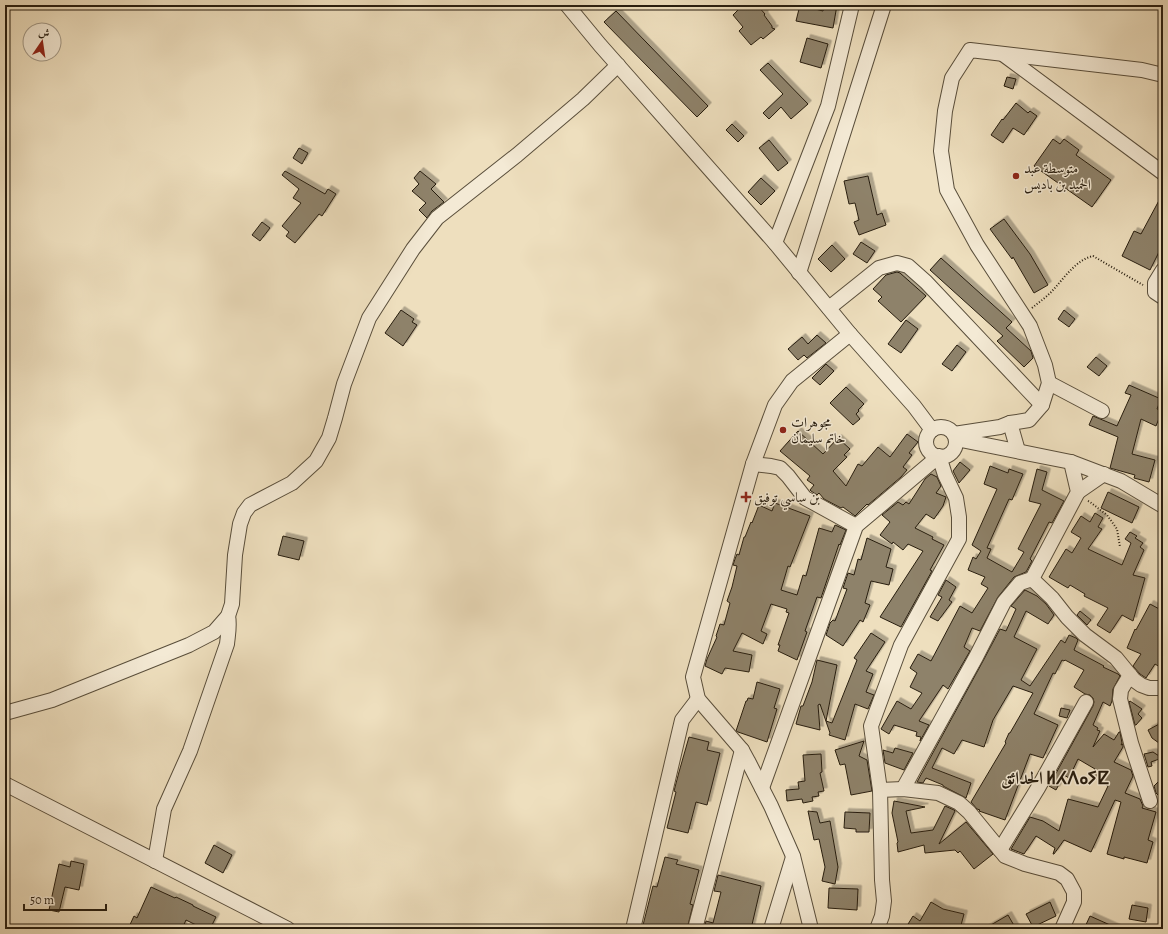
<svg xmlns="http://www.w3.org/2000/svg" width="1168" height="934" font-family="Alegreya,Amiri,'Noto Sans Tifinagh',serif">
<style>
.building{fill:#8e826a;stroke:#271d0f;filter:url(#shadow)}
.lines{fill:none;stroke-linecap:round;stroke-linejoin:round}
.minor-casing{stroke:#594e3b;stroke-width:16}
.path{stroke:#271d0f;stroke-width:2;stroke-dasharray:1 2;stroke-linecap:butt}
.minor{stroke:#f4ead5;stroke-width:14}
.poi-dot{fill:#8f2418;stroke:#f4ead5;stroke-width:1.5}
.labels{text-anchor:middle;stroke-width:3;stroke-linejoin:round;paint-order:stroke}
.poi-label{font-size:14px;fill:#271d0f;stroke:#f4ead5;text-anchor:start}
.district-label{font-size:18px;font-weight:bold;fill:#271d0f;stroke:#f4ead5}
</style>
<defs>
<filter id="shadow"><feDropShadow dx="3.5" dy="-3.5" stdDeviation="0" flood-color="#0004"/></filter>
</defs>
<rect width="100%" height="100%" fill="#eedfbe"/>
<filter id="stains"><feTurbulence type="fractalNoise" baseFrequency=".005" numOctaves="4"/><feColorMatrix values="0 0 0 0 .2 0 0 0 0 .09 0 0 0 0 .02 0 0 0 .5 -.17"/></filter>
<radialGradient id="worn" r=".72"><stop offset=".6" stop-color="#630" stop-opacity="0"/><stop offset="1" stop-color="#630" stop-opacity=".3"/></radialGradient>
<g class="building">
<path d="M743 5H757L765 14 764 15 772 26V28L775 29 763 39 761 37 751 45 739 31 743 27 733 15Z"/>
<path d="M800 5 823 11 824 5H837L833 28 796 21Z"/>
<path d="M616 11 708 106 697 117 604 22Z"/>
<path d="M807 38 828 44 821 68 800 62Z"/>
<path d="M768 63 808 104 791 119 781 107 769 119 763 113 783 94 760 70Z"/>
<path d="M1007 77 1016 79 1013 89 1004 86Z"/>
<path d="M1016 103 1028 113 1030 111 1037 116 1024 135 1013 128 1003 143 991 135 1002 119 1003 120Z"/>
<path d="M732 124 744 136 738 142 726 130Z"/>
<path d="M1053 139 1060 144 1064 139 1079 150 1076 155 1111 180 1092 207 1034 166Z"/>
<path d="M769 140 788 163 778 171 759 148Z"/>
<path d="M299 148 308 153 302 164 293 158Z"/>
<path d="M285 171 325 194 328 189 336 194 322 216 319 214 295 243 286 236 289 232 282 226 301 203 293 198 299 189 282 175Z"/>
<path d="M420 171 436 184 431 189 444 202 432 211 427 218 419 210 426 203 412 191 419 184 414 178Z"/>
<path d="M868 176 877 215 882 213 886 225 859 235 854 222 859 220 855 203 849 204 844 181Z"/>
<path d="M761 178 775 191 761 205 748 192Z"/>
<path d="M1163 193V244L1150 270 1122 256 1134 231 1141 234Z"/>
<path d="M1004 219 1030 254 1048 285 1034 293 1013 257 1012 259 990 229Z"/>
<path d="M262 222 270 228 260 241 252 235Z"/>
<path d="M861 242 875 251 867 263 853 254Z"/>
<path d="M832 245 845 259 831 272 818 259Z"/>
<path d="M941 258 1012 322 1006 328 1031 351 1033 358 1024 367 997 341 1003 336 930 270Z"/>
<path d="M897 272 900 273 926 296 901 322 878 301 882 297 873 289 886 275Z"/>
<path d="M401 310 414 319 412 322 417 325 403 346 385 333Z"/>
<path d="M1064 310 1075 319 1069 327 1058 319Z"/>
<path d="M906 320 918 329 901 353 888 344Z"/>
<path d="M817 335 826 343 807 358 804 355 798 360 788 349 802 337 808 344Z"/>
<path d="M957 345 966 352 952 371 942 364Z"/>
<path d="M1096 357 1107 366 1099 376 1087 367Z"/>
<path d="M826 364 834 371 820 385 812 378Z"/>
<path d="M1129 385 1161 399 1157 409 1162 411 1156 426 1141 419 1132 454 1155 460 1149 482 1134 478 1135 475 1110 468 1118 437 1089 425 1093 416 1117 426 1131 395 1125 393Z"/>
<path d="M846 387 864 404 858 410 859 411 856 414 860 419 853 425 830 403Z"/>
<path d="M798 431 823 454 838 438 850 449 844 455 847 457 833 471 846 486 858 464 862 466 878 447 890 457 907 434 918 442 909 453 912 455 903 467 907 470 901 477 868 505 867 504 855 516 843 507 841 508 824 499 819 493 817 495 811 491 810 490 814 485 807 480 810 476 780 451Z"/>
<path d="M960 462 970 470 959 483 953 471Z"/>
<path d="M990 466 1008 473 1009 469 1023 474 1012 500 1009 499 987 548 991 549 987 558 1012 572 1024 552 1018 549 1041 504 1029 501 1037 469 1047 472 1042 490 1064 501 1052 523 1049 522 1030 559 1032 561 1026 572 1014 577 998 597 980 631 972 628 964 647 970 651 948 689 943 685 919 721 929 725 920 741 921 737 916 736 917 732 894 725 889 734 881 729 897 701 911 709 922 693 910 687 917 673 910 668 918 654 931 661 960 606 972 613 988 588 981 584 985 577 968 570 973 557 976 559 981 551 972 545 997 489 984 484Z"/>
<path d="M931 474 937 477 941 486 936 493 946 497 943 506 934 519 926 514 915 528 933 537 932 539 944 545 930 570 932 571 901 627 880 617 923 551 908 544 903 550 893 542 892 544 880 535 890 522 882 515 898 502 903 505 906 502 909 504 925 479Z"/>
<path d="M1108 492 1139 507 1132 523 1101 508Z"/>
<path d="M775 503 810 516 790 567 788 566 781 590 797 595 803 575 806 576 819 528 832 532 835 525 846 530 840 545 839 544 821 598 817 597 805 631 807 632 797 660 778 651 780 645H778L789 613 786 612 787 609 771 604 761 631 767 634 763 644 742 633 733 651 752 655 749 672 725 668 722 674 705 666 707 659 717 637 716 636 720 624 724 625 730 603 727 601 732 587 737 566 733 565 735 559 737 554 739 555 744 537H745L751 522 752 523 759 505 772 511Z"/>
<path d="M1095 513 1103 518 1098 527 1102 529 1088 549 1122 565 1131 543 1125 539 1130 532 1137 536 1135 538 1143 543 1140 547 1144 550 1133 575 1145 578 1133 621 1122 615 1110 633 1097 625 1108 608 1084 596 1085 594 1070 585 1068 588 1049 577 1066 549 1072 553 1081 538 1071 532 1081 516 1090 522Z"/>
<path d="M283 536 304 541 299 560 278 555Z"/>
<path d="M867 538 891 549 886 567 893 569 889 585 871 581 865 603 870 605 863 622 860 620 843 646 826 635 830 623 833 620 835 621 847 589 843 588 848 573 854 575 858 559 861 560Z"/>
<path d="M946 580 956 587 949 600 952 602 938 621 930 617 942 597 938 595Z"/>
<path d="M1025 590 1037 596 1046 604 1054 615 1048 624 1026 611 1014 637 1037 649 1021 680 1030 686 1061 640 1065 643 1069 635 1076 638 1078 640 1074 650 1104 666 1103 667 1118 674 1120 676 1113 689 1112 701 1110 706 1103 702 1093 725 1098 728 1097 730 1100 731 1093 747 1104 734 1114 740 1119 732H1120L1122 743 1121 745 1123 744V747L1114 762 1131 770 1133 776 1125 793 1140 799 1143 806 1142 808 1156 812 1148 840 1153 842 1147 863 1124 857V859L1107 854 1121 802 1115 800 1091 852 1064 840 1054 854H1053L1055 848 1036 836 1024 854 1011 849 1030 817 1043 821 1059 831 1068 799 1098 807 1108 786 1091 776 1095 769 1078 759 1069 778 1064 775 1056 790 1049 786 1093 706 1094 702 1093 698 1090 695 1085 694 1074 687 1084 670 1065 660 1064 661 1062 660 1055 674 1053 673 1034 714 1058 725 1043 758 1030 754 1005 820 979 811 980 810 977 809 971 802 1006 743 1005 742 1009 733H1010L1033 693 1013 686 993 720 984 747 962 740 954 754 942 748 932 768 971 783 966 798 943 786V785L926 778 923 783 917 782 983 661 1000 629 1006 631 1016 609 1011 606Z"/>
<path d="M1150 604 1163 611V669L1155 664 1146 678 1140 674 1133 666 1141 654 1127 648 1135 629 1136 630Z"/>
<path d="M1080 611 1091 620 1087 625 1077 615Z"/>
<path d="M871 633 885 642 866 671 873 674 866 692 874 695 868 709 855 704 845 740 829 735 830 733 820 704 818 705 820 730 796 724 801 706H803L812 682 817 660 837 665 826 721 832 723 857 660 854 658Z"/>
<path d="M757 682 780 689 774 708 777 709 767 742 738 732 736 731 746 701H747L748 698 753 699Z"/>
<path d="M1130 701 1142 709 1138 714 1142 718 1136 725H1135L1129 702Z"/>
<path d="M1061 708 1070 710 1067 718 1059 716Z"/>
<path d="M1163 722V746L1152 738 1148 730Z"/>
<path d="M689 737 709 742 707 750 720 753 707 805 696 802 688 833 667 828 676 792 674 791 679 772Z"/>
<path d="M864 741 859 756 867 760 872 791 851 795 845 764 840 765 835 750Z"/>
<path d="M895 748 913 753 904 770 885 763 883 750 893 753Z"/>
<path d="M1153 752 1162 758 1151 762 1152 766 1148 767 1144 754Z"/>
<path d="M821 754 822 772 820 773 824 791 818 792 819 796 812 797 813 801 803 803 802 799 787 801 786 790 799 789 798 782 805 781 803 755Z"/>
<path d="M1163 777V800L1156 793 1154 786Z"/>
<path d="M894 801 925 807 906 811 911 833 933 830 945 806 954 810 955 811 939 844 966 822 993 854 974 869 960 851 958 853 955 850 925 853 924 845 898 852 897 843 898 842 892 813Z"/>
<path d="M808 811 817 812 820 823 830 821 838 867 835 884 822 881 825 867 819 839 814 840Z"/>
<path d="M845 812 870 813 869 832H856V829L844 828Z"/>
<path d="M214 845 232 855 223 873 205 863Z"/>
<path d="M665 857 678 860 676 864 699 870 690 904 693 905 687 929H642L653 886 657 887Z"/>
<path d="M71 861 84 864 79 890 65 887 59 912 49 910 59 864 70 867Z"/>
<path d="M718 875 761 886 751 929H704L706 921 713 923 721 892 714 891Z"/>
<path d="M151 887 175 898 176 897 193 905V906L216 917 210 929H204L186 920 182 929H128L134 916 137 918Z"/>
<path d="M829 888 858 889 857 910 828 908Z"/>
<path d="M931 902 943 909 964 914 960 929H905L913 916 920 921Z"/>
<path d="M1050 902 1056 916 1033 927 1026 914Z"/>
<path d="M1132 905 1148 908 1146 922 1129 919Z"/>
<path d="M1008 915 1016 929H984Z"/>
<path d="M1090 916 1119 929H1084Z"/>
</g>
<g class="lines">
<g class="minor-casing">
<g id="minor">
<path d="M567 5 600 45 775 243 850 334 914 406 932 430"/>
<path d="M1004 55 1163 173"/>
<path d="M775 243 828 106 852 5"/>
<path d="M1163 270 1155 283V292L1161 296 1163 297"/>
<path d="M799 273 884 5"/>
<path d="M829 308 879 268 897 263 908 266 926 282 1042 405"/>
<path d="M1049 383 1102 411"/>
<path d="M1010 423 1018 451"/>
<circle cx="941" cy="442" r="15"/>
<path d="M954 434 1000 427 1010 423 1029 420 1042 405 1049 383 1045 365 1030 326 977 245 947 190 941 151 945 111 952 78 970 50 1142 70 1163 75"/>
<path d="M956 439 1071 462 1121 481 1163 506"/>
<path d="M753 464 771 466 780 468 788 476 805 498 856 526"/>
<path d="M1078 492 1104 474"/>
<path d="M1032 579 1078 492 1071 462"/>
<path d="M1130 675 1121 690 1120 699 1131 743 1150 801"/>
<path d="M5 713 52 700 189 645 214 632 228 616 232 604 235 555 240 524 244 513 250 505 292 483 316 461 329 438 335 418 344 384 369 318 413 249 437 218 517 155 583 99 618 65"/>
<path d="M5 784 288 929"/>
<path d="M762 788 856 526 939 456 945 475 956 498 959 517V539L901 645 871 726 880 790"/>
<path d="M903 789 976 657 1004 602 1020 583 1032 579 1052 598 1067 617 1085 635 1116 658 1134 680 1141 685 1149 688H1161L1163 687"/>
<path d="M1000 850 1038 788 1086 702"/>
<path d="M155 861 164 809 190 751 227 644C228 634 230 625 228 616"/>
<path d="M633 929 682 720 698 699"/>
<path d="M695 929 742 750"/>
<path d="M771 929 793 857"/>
<path d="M811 929 793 856 771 806 748 761 742 750 698 699 693 677 753 464 775 405 792 381 850 334"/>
<path d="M877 929 882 916 884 901 882 880 880 790 903 789 938 793 959 803 969 812 1005 856 1025 864 1059 873 1067 879 1074 892V902L1062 929"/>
</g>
</g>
<g class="path">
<path d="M1032 308C1039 302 1047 297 1053 290 1065 277 1076 260 1093 256L1143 285"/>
<path d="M1088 501 1090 502 1107 515 1117 529 1120 547"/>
</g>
<use href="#minor" class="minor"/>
</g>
<g class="poi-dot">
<circle cx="1016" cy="176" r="4"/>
<circle cx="783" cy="430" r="4"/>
<path d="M744 491h4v4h4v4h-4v4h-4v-4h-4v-4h4z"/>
</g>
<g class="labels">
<g class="poi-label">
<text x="1024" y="173">متوسطة عبد<tspan x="1024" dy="16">الحميد بن باديس</tspan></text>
<text x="791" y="427">مجوهرات<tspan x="791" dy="16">خاتم سليمان</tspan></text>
<text x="754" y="502">بن ساسي توفيق</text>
</g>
<g class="district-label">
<text x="1055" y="784">الحدائق ⵍⵃⴷⴰⵢⵇ</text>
</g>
</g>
<rect width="1168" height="934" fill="none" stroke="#eedfbe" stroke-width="20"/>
<rect x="6" y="6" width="1156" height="922" fill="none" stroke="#271d0f" stroke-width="2"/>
<rect x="10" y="10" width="1148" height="914" fill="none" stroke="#271d0f"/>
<g transform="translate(42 42) rotate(13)"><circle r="19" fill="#f4ead5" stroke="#a29886"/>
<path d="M0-3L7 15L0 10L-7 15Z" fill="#8f2418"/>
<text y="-6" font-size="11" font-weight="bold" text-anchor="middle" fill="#271d0f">ش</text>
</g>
<path d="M24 904v6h82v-6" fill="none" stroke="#271d0f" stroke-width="2"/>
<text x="30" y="904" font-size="12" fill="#271d0f" stroke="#f4ead5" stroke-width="3" paint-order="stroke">50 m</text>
<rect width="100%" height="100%" filter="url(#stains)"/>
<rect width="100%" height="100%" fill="url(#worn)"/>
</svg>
